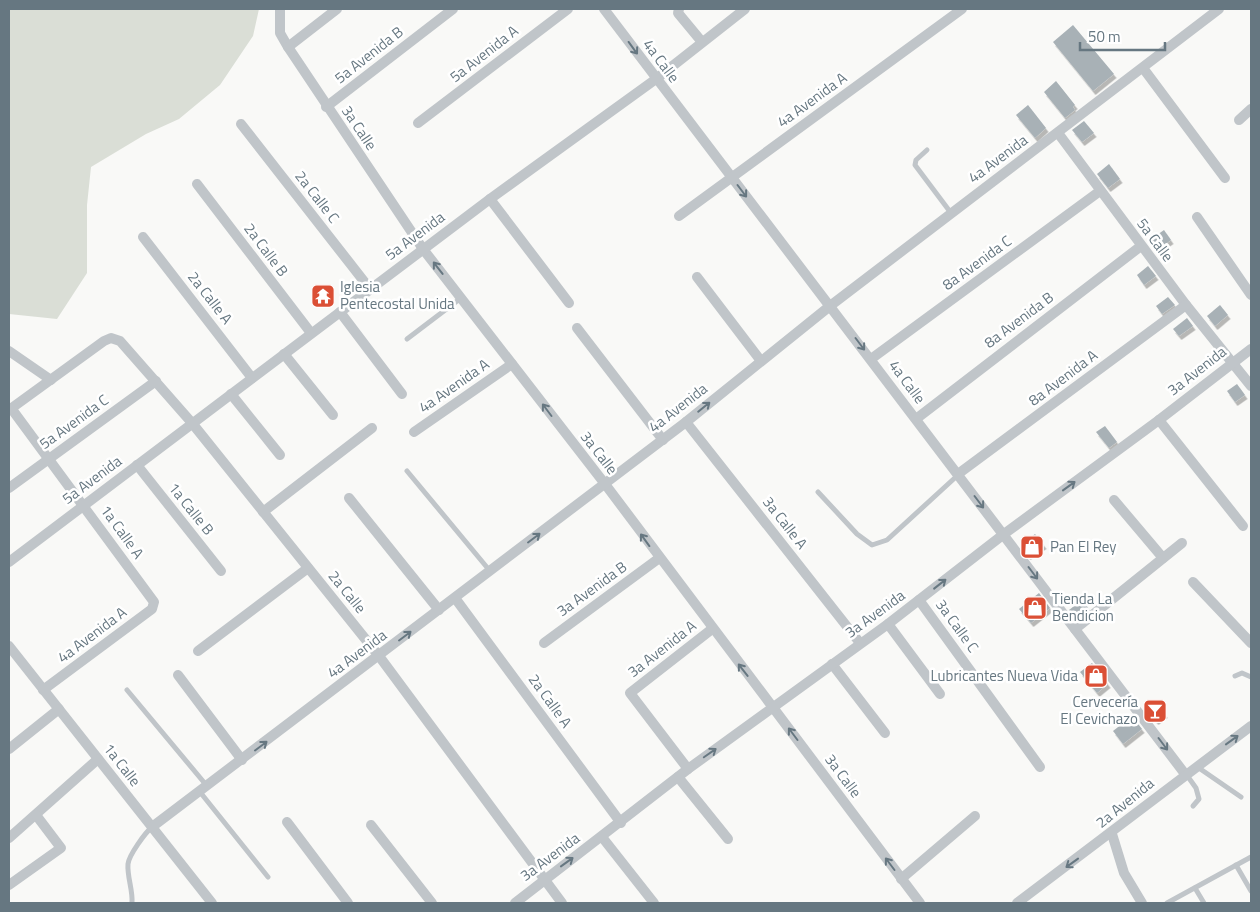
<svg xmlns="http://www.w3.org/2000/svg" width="1260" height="912" font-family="'Titillium Web',sans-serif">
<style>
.green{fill:#daded6}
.building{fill:#a8b1b6;filter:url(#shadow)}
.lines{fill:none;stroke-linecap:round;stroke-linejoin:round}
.service{stroke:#c0c5c9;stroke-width:5}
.minor{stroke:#c0c5c9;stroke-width:10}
.oneway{stroke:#667781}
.labels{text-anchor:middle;stroke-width:5;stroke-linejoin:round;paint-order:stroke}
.street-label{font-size:15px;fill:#667781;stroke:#fff}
.poi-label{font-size:15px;fill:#667781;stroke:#fff;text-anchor:start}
</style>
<defs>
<filter id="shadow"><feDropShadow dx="2.5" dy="4" stdDeviation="0" flood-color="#0004"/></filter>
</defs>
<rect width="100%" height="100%" fill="#f9f9f7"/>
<path class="green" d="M9 9H259L253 36 220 85 179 119 146 134 91 167 87 205V273L57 319 9 314Z"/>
<g class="building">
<path d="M1073 25 1114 74 1093 91 1053 42Z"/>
<path d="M1056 81 1075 105 1073 107 1075 110 1065 118 1044 92Z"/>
<path d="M1028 105 1046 128 1035 138 1016 115Z"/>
<path d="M1084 121 1094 133 1082 142 1072 130Z"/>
<path d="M1109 164 1120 179 1108 188 1097 174Z"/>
<path d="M1164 230 1171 240 1157 250 1150 240Z"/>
<path d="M1148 266 1156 276 1144 285 1137 275Z"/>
<path d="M1168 297 1175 305 1162 314 1156 306Z"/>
<path d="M1220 305 1228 315 1215 326 1207 316Z"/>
<path d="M1187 318 1193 326 1179 336 1173 329Z"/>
<path d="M1237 384 1245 395 1235 402 1227 391Z"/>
<path d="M1105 426 1117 442 1109 448 1096 432Z"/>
<path d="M1035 534 1044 545 1028 556 1022 548V544Z"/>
<path d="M1039 593 1050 608 1031 623 1019 609Z"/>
<path d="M1082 600 1089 609 1076 619 1069 610Z"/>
<path d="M1092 663 1108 684 1097 693 1080 672Z"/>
<path d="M1155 700 1165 714 1156 721 1144 708Z"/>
<path d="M1132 716 1142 729 1123 744 1113 731Z"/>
</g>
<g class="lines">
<g class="service">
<path d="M927 150 916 160 915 165 951 213"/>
<path d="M407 339 461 298"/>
<path d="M407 471 490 571"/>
<path d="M818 492 857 534 872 545 887 540 958 475"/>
<path d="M1235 676 1242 673 1251 677"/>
<path d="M127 690 207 786"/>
<path d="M1196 766 1241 797"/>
<path d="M1186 774 1196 788 1199 799 1193 806"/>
<path d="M200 792 268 877"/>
<path d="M1236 865 1251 891"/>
<path d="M1195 888 1204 903"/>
<path d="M132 903C133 890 127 877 128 864 129 855 145 833 152 827"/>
<path d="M1167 903 1251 857"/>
</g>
<g class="minor">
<path d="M280 9V33L288 47 423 249 605 484 920 903"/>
<path d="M604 9 1185 774"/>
<path d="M679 9 678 13 702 42"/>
<path d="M288 47 337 9"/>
<path d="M1143 68 1225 178"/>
<path d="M326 107 453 9"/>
<path d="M1239 120 1251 109"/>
<path d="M418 123 568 9"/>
<path d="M241 124 370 289"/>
<path d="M1058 133 1186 305 1251 386"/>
<path d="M197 184 311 333"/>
<path d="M490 199 569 303"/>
<path d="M679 216 962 9"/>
<path d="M1197 217 1251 295"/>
<path d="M143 237 252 378"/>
<path d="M697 277 761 361"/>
<path d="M340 312 402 394"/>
<path d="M577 328 663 440"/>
<path d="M9 351 51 380"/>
<path d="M284 354 333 415"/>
<path d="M871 359 1100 191"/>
<path d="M231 394 280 455"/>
<path d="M11 408 154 602 152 609 43 690"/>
<path d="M9 410 104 341 111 338 120 341 192 423 379 656 562 903"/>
<path d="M916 419 1141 246"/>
<path d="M1159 420 1243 526"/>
<path d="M686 422 860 643"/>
<path d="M414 432 512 364"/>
<path d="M137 465 221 571"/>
<path d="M958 474 1186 305"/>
<path d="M9 488 156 381"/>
<path d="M349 498 439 610"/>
<path d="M1114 500 1163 558"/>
<path d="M263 512 372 428"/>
<path d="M9 562 490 199 656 79 745 9"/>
<path d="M1193 582 1251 643"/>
<path d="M455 598 621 823"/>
<path d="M919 600 1040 767"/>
<path d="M888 624 940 694"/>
<path d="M1075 629 1182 543"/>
<path d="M544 643 658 559"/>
<path d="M9 646 212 903"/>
<path d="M198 651 308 568"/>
<path d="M832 664 885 733"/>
<path d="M178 675 242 760"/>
<path d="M9 749 59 709"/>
<path d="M688 769 630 693 712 629"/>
<path d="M678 777 728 839"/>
<path d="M287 822 348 903"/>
<path d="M371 825 432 903"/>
<path d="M152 827 686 422 830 306 1219 9"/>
<path d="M1112 834 1124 873 1142 903"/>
<path d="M602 837 654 903"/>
<path d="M9 838 98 759"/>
<path d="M901 879 975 816"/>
<path d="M9 885 61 848 36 815"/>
<path d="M515 903 688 769 888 624 1004 534 1159 420 1251 349"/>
<path d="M1017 903 1251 726"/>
</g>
</g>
<defs><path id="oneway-shaft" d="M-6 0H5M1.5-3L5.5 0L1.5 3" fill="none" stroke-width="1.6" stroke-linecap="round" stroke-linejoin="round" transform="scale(1.25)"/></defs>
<g class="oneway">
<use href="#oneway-shaft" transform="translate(633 48) rotate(54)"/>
<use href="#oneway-shaft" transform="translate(742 191) rotate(53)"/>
<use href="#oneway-shaft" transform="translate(438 268) rotate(-128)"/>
<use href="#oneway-shaft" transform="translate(860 344) rotate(53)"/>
<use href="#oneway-shaft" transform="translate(704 407) rotate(-39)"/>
<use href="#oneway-shaft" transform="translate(547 410) rotate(-127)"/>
<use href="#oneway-shaft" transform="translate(1069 486) rotate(-36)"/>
<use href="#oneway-shaft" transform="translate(979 502) rotate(53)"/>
<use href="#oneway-shaft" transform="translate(534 538) rotate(-37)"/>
<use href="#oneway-shaft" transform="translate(645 540) rotate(-126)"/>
<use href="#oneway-shaft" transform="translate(1033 573) rotate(53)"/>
<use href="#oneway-shaft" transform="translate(940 584) rotate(-38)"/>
<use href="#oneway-shaft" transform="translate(405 636) rotate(-37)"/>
<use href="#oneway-shaft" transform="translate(743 670) rotate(-128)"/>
<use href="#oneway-shaft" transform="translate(793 734) rotate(-127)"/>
<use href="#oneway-shaft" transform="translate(1232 740) rotate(-36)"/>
<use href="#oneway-shaft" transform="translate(1163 744) rotate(53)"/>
<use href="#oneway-shaft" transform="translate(261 746) rotate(-37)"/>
<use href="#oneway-shaft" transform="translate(710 753) rotate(-35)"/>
<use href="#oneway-shaft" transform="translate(567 862) rotate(-36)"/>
<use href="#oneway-shaft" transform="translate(1072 863) rotate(144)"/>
<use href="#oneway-shaft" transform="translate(890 864) rotate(-127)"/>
</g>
<defs>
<g id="temple-square" transform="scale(1.25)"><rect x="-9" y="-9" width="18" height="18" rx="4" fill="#db4f35" stroke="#fff"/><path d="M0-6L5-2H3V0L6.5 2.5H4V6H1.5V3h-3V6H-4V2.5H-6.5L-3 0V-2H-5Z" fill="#fff"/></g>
<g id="shop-square" transform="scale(1.25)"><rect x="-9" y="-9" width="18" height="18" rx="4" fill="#db4f35" stroke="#fff"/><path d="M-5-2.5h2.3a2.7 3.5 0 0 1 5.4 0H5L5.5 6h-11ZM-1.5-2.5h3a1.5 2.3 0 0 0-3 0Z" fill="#fff"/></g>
<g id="bar-square" transform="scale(1.25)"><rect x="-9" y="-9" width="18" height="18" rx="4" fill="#db4f35" stroke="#fff"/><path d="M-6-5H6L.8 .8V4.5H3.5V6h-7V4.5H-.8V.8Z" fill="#fff"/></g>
</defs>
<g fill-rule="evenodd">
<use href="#temple-square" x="323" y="296"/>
<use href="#shop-square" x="1032" y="547"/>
<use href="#shop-square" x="1035" y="608"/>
<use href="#shop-square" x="1096" y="676"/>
<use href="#bar-square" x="1155" y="711"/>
</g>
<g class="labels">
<g class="street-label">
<text transform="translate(484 54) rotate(-38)" y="5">5a Avenida A</text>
<text transform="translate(369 55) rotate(-38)" y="5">5a Avenida B</text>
<text transform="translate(661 61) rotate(53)" y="5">4a Calle</text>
<text transform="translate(812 100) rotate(-36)" y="5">4a Avenida A</text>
<text transform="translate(359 128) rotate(56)" y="5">3a Calle</text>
<text transform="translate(998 159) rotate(-37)" y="5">4a Avenida</text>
<text transform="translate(317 197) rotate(52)" y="5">2a Calle C</text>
<text transform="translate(415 236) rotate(-37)" y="5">5a Avenida</text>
<text transform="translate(1155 240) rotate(53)" y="5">5a Calle</text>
<text transform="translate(266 250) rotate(53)" y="5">2a Calle B</text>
<text transform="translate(977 263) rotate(-36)" y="5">8a Avenida C</text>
<text transform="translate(210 298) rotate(52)" y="5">2a Calle A</text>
<text transform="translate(1019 320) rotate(-37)" y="5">8a Avenida B</text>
<text transform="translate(1197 371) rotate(-38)" y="5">3a Avenida</text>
<text transform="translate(1063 378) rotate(-37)" y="5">8a Avenida A</text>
<text transform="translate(907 382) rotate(53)" y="5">4a Calle</text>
<text transform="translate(454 386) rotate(-35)" y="5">4a Avenida A</text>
<text transform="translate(678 408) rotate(-38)" y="5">4a Avenida</text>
<text transform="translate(74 422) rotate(-36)" y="5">5a Avenida C</text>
<text transform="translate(599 453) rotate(52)" y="5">3a Calle</text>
<text transform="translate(92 480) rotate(-37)" y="5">5a Avenida</text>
<text transform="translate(191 509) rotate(51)" y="5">1a Calle B</text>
<text transform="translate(785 523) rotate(52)" y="5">3a Calle A</text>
<text transform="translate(122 532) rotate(54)" y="5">1a Calle A</text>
<text transform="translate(592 589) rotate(-36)" y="5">3a Avenida B</text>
<text transform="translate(347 592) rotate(51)" y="5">2a Calle</text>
<text transform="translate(875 614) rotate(-36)" y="5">3a Avenida</text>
<text transform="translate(957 626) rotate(54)" y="5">3a Calle C</text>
<text transform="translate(92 635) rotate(-37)" y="5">4a Avenida A</text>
<text transform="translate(662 649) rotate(-38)" y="5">3a Avenida A</text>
<text transform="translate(357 654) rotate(-37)" y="5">4a Avenida</text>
<text transform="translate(550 701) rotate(54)" y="5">2a Calle A</text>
<text transform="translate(122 765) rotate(52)" y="5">1a Calle</text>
<text transform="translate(843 776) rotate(53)" y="5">3a Calle</text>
<text transform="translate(1125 803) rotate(-39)" y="5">2a Avenida</text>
<text transform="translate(550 857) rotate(-37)" y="5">3a Avenida</text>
</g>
<g class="poi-label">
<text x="340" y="292">Iglesia<tspan x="340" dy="17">Pentecostal Unida</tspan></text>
<text x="1050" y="552">Pan El Rey</text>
<text x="1052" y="604">Tienda La<tspan x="1052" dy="17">Bendicion</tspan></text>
<text x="1078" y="681" text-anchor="end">Lubricantes Nueva Vida</text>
<text x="1138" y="707" text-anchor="end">Cervecería<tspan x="1138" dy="17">El Cevichazo</tspan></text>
</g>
</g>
<rect width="1260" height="912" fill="none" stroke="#667781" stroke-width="20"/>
<path d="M1080 42v8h85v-8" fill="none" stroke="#667781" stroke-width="2.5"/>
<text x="1088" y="42" font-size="15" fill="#667781" stroke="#ffffff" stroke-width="4" paint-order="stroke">50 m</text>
</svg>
